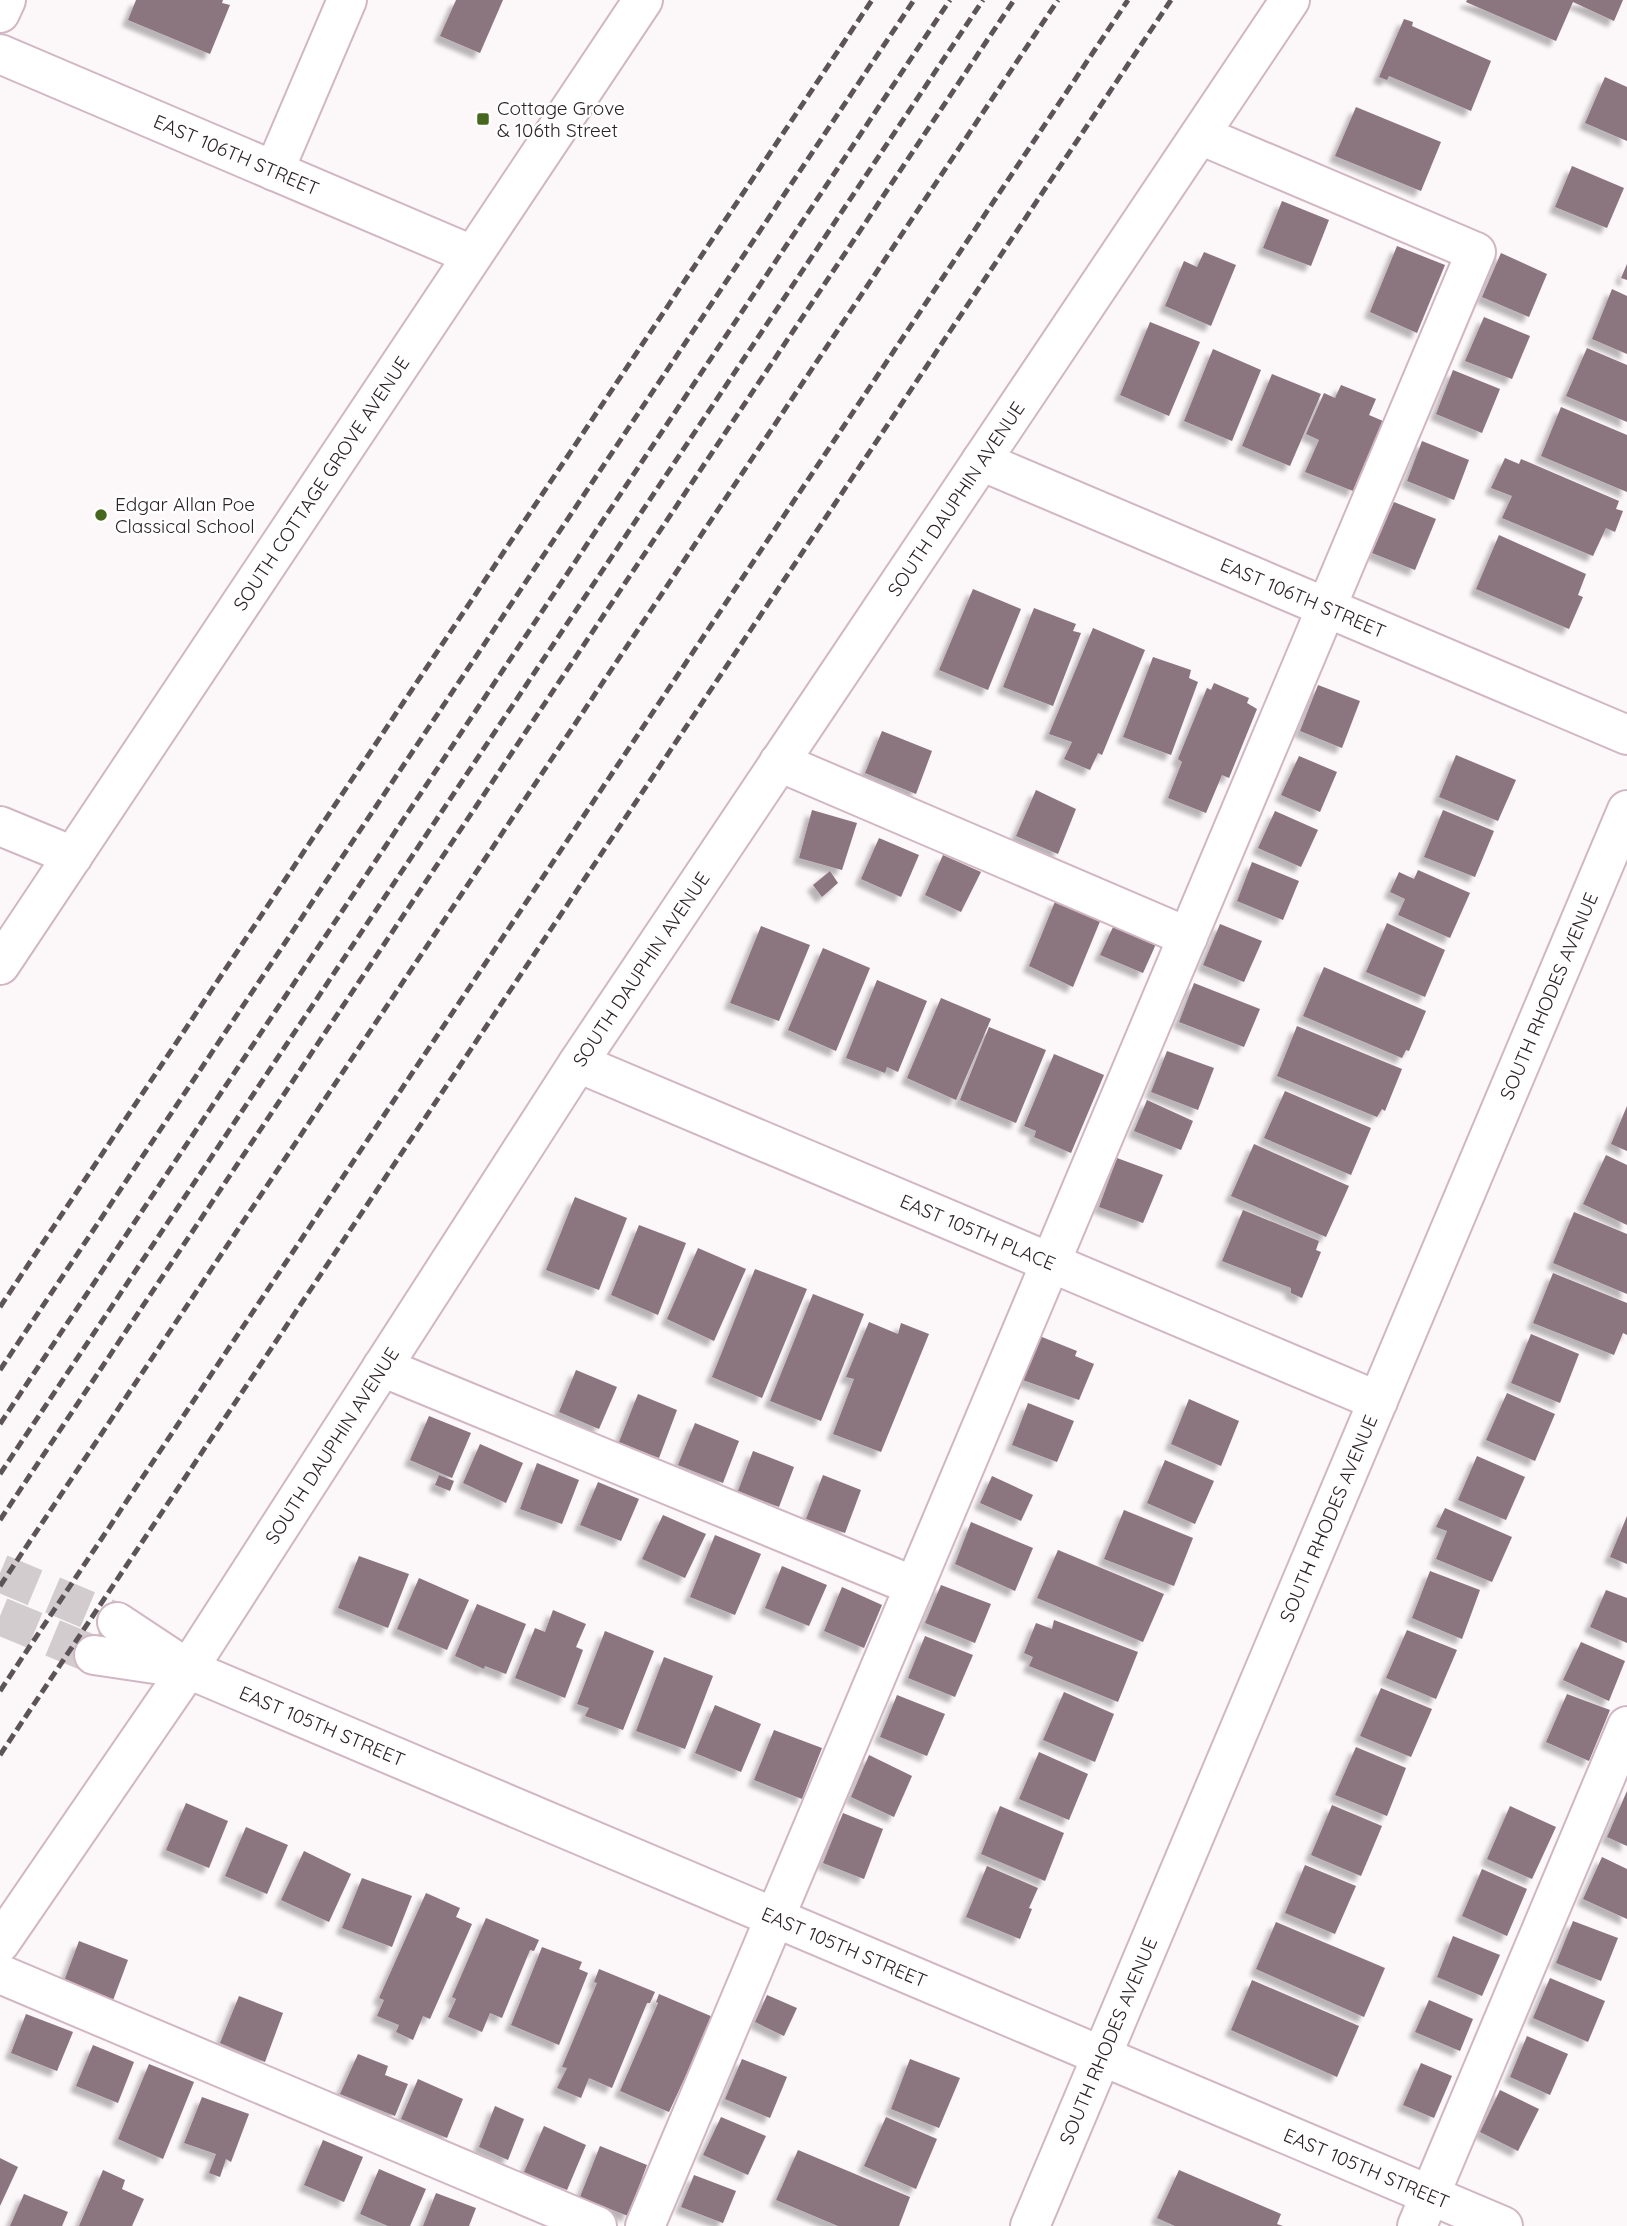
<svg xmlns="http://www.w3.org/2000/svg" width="1627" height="2226" font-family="Quicksand,sans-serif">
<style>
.building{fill:#8b747f;filter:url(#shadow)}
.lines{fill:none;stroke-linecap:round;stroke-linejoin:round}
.minor-tunnel{stroke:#d2cccf;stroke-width:38;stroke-dasharray:38 19;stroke-linecap:butt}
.minor-casing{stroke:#d1b7c3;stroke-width:42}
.minor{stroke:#fff;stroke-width:38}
.rail{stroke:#5d5459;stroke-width:5;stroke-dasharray:10 5;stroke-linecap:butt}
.poi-dot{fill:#46671e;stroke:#fff;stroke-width:2.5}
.labels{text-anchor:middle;stroke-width:5;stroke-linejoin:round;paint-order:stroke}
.poi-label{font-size:19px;fill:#2c2227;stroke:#fff;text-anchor:start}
.street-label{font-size:19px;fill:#2c2227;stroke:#fff}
</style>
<defs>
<filter id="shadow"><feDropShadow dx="-6" dy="6" stdDeviation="2" flood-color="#0004"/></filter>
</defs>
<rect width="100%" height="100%" fill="#fcf7f9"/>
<g class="building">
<path d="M136 0H223L222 3 230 5 210 54 128 20Z"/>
<path d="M456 0H503L480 53 440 36Z"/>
<path d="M1467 0H1623L1614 21 1573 2 1556 41 1466 2Z"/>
<path d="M1404 19 1413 22 1412 26 1491 61 1471 111 1389 76 1387 80 1379 77Z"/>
<path d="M1605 77 1627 87V141L1585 123Z"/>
<path d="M1356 107 1441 142 1421 191 1335 156Z"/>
<path d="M1572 166 1624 188 1607 228 1555 207Z"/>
<path d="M1282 201 1329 220 1311 266 1263 248Z"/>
<path d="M1397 246 1445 265 1417 333 1370 312Z"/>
<path d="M1204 252 1236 265 1211 326 1165 306 1184 261 1197 267Z"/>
<path d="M1501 253 1547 274 1529 317 1482 297Z"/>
<path d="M1627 264V280L1621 278Z"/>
<path d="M1612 289 1627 296V354L1592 339Z"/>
<path d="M1484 317 1530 336 1512 379 1465 361Z"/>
<path d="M1150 322 1200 342 1169 416 1120 395Z"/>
<path d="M1587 348 1627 365V422L1566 396Z"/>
<path d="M1213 349 1261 370 1232 441 1184 421Z"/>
<path d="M1453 370 1500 389 1482 433 1436 414Z"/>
<path d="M1272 374 1321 394 1290 466 1242 446Z"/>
<path d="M1341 385 1376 399 1369 415 1383 421 1353 491 1305 472 1319 440 1306 434 1324 393 1335 398Z"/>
<path d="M1561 407 1627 435V492L1541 456Z"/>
<path d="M1422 441 1469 460 1454 500 1407 481Z"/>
<path d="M1505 458 1519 464 1521 459 1619 501 1616 509 1623 511 1615 532 1606 528 1593 556 1502 518 1512 496 1491 488Z"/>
<path d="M1394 502 1436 519 1415 570 1372 553Z"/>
<path d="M1499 535 1586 574 1578 595 1583 597 1569 629 1476 589Z"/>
<path d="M973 589 1021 609 988 690 939 670Z"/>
<path d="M1034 608 1076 624 1073 631 1081 633 1053 706 1003 687Z"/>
<path d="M1093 628 1145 650 1102 755 1098 753 1090 770 1064 759 1072 742 1049 734Z"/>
<path d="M1153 657 1191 670 1189 678 1198 682 1171 755 1123 737Z"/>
<path d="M1214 683 1249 698 1247 703 1257 709 1229 778 1222 775 1206 813 1168 798 1182 762 1178 759 1207 688 1211 690Z"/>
<path d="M1318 685 1360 701 1342 748 1300 731Z"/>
<path d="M882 731 932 751 916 794 865 773Z"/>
<path d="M1456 755 1516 780 1498 821 1439 797Z"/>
<path d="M1299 756 1337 772 1320 812 1281 795Z"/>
<path d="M1036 790 1076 809 1058 854 1016 836Z"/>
<path d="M812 810 857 823 842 870 799 858Z"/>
<path d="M1443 810 1494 831 1475 877 1424 857Z"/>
<path d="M1275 811 1318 830 1301 867 1258 848Z"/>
<path d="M879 838 919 855 901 897 861 879Z"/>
<path d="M943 855 981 872 961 912 925 895Z"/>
<path d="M1252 862 1299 881 1283 920 1237 901Z"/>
<path d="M1418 870 1470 893 1450 938 1398 915 1405 899 1390 892 1399 872 1414 879Z"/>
<path d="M830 871 838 883 822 897 813 885Z"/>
<path d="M1056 899 1101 919 1073 987 1029 966Z"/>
<path d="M1387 923 1445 950 1425 997 1366 972Z"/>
<path d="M1220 924 1262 941 1244 982 1203 965Z"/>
<path d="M1114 925 1156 944 1143 973 1100 955Z"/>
<path d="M761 926 810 945 779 1021 730 1003Z"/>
<path d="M823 948 870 968 836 1051 788 1030Z"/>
<path d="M1324 967 1426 1011 1409 1051 1406 1050 1402 1058 1303 1016Z"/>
<path d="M877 980 927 1001 898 1072 887 1067 885 1073 846 1058Z"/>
<path d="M1194 983 1260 1009 1244 1047 1179 1022Z"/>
<path d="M941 998 991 1019 956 1100 907 1078Z"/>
<path d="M1297 1026 1402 1069 1385 1111 1382 1109 1377 1117 1277 1076Z"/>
<path d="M989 1027 1046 1050 1016 1123 960 1100Z"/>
<path d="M1167 1051 1214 1068 1198 1110 1151 1092Z"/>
<path d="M1054 1054 1104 1075 1071 1153 1034 1137 1036 1131 1024 1126Z"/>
<path d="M1285 1091 1371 1128 1351 1175 1264 1138Z"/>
<path d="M1147 1100 1193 1121 1181 1150 1134 1131Z"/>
<path d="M1627 1106V1151L1611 1144Z"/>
<path d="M1254 1144 1349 1186 1326 1237 1231 1196Z"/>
<path d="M1606 1155 1627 1165V1225L1583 1204Z"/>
<path d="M1117 1158 1163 1175 1143 1223 1099 1207Z"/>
<path d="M575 1197 627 1218 599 1290 546 1270Z"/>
<path d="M1243 1210 1319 1241 1316 1250 1321 1252 1302 1298 1291 1293V1288L1222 1261Z"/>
<path d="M1574 1212 1627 1234V1294L1553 1263Z"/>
<path d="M639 1225 686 1243 658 1315 611 1295Z"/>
<path d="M698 1248 746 1269 714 1341 667 1319Z"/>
<path d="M755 1269 807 1289 762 1398 712 1377Z"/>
<path d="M1553 1273 1627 1303V1335L1623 1333 1614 1355 1533 1323Z"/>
<path d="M813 1294 864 1314 821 1421 770 1401Z"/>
<path d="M869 1322 898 1334 901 1323 929 1334 881 1452 833 1434 854 1379 846 1377Z"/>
<path d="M1531 1334 1579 1354 1560 1403 1511 1383Z"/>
<path d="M1037 1335 1077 1351 1075 1356 1094 1364 1079 1400 1020 1379Z"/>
<path d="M576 1370 617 1387 599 1429 559 1412Z"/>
<path d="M1507 1393 1555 1414 1535 1461 1486 1440Z"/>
<path d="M638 1394 677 1410 659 1458 619 1442Z"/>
<path d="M1189 1399 1239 1421 1221 1466 1171 1444Z"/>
<path d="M1028 1403 1074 1421 1057 1462 1012 1445Z"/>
<path d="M429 1416 471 1433 452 1478 410 1460Z"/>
<path d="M695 1423 739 1441 723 1483 678 1465Z"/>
<path d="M480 1444 523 1463 506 1503 463 1483Z"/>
<path d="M753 1451 794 1467 779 1507 738 1491Z"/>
<path d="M1477 1456 1525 1477 1506 1520 1458 1500Z"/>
<path d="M1165 1460 1214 1481 1195 1524 1147 1503Z"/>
<path d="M537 1463 579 1480 562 1524 520 1509Z"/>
<path d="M439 1475 454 1481 450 1491 435 1485Z"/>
<path d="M823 1475 861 1490 845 1533 806 1519Z"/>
<path d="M992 1476 1033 1495 1021 1521 980 1503Z"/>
<path d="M598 1482 639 1499 621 1541 580 1525Z"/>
<path d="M1445 1508 1512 1537 1492 1582 1436 1559 1447 1531 1436 1527Z"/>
<path d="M1124 1510 1193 1538 1174 1586 1104 1559Z"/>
<path d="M663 1515 706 1534 685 1578 642 1559Z"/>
<path d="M1627 1516V1564L1610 1557Z"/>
<path d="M971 1522 1033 1548 1015 1591 955 1564Z"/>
<path d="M715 1535 761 1554 735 1615 690 1597Z"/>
<path d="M1058 1550 1164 1594 1143 1642 1037 1598Z"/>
<path d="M359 1556 409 1574 388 1628 338 1608Z"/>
<path d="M782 1566 827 1585 809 1626 765 1608Z"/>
<path d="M1430 1571 1480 1590 1462 1639 1412 1618Z"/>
<path d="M419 1578 469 1600 447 1650 397 1629Z"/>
<path d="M941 1585 991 1604 975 1643 925 1623Z"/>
<path d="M842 1587 882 1605 864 1648 824 1631Z"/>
<path d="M1606 1590 1627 1598V1643L1590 1627Z"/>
<path d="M477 1604 526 1624 506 1674 485 1666 484 1669 455 1656Z"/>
<path d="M553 1610 586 1624 576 1647 583 1650 565 1698 515 1678 535 1628 545 1632Z"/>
<path d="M1054 1620 1138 1652 1118 1702 1029 1666 1033 1657 1024 1653 1036 1623 1052 1629Z"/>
<path d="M1407 1630 1457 1650 1436 1699 1386 1678Z"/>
<path d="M605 1631 654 1651 623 1730 585 1716 589 1708 577 1704Z"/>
<path d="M925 1636 973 1655 955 1697 908 1678Z"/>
<path d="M1581 1642 1625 1661 1609 1701 1563 1680Z"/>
<path d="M664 1657 713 1676 685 1749 636 1731Z"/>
<path d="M1381 1688 1432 1709 1411 1757 1360 1736Z"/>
<path d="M1064 1692 1114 1714 1095 1762 1043 1740Z"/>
<path d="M1567 1694 1610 1710 1589 1761 1546 1742Z"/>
<path d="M897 1695 945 1714 927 1756 880 1737Z"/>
<path d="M715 1705 761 1724 741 1772 695 1753Z"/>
<path d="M774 1730 822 1748 802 1799 754 1780Z"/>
<path d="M1356 1747 1406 1768 1387 1816 1335 1795Z"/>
<path d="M1039 1752 1088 1774 1069 1820 1019 1799Z"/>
<path d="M869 1755 912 1776 894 1817 851 1797Z"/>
<path d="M1627 1791V1846L1607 1837Z"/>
<path d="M186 1803 228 1821 209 1868 166 1850Z"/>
<path d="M1332 1805 1382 1826 1361 1876 1311 1855Z"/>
<path d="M1000 1806 1064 1833 1045 1881 981 1854Z"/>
<path d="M1510 1806 1556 1827 1532 1879 1487 1859Z"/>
<path d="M843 1813 883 1829 864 1879 823 1863Z"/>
<path d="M246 1827 288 1845 267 1894 225 1876Z"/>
<path d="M304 1851 351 1874 329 1922 281 1900Z"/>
<path d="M1602 1857 1627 1869V1919L1583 1899Z"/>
<path d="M1305 1865 1356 1886 1335 1934 1285 1913Z"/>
<path d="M987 1866 1038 1888 1029 1908 1032 1909 1020 1939 966 1917Z"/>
<path d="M1482 1869 1527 1889 1507 1936 1462 1916Z"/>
<path d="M362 1878 412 1896 392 1947 342 1928Z"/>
<path d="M426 1893 460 1908 456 1917 472 1924 430 2019 423 2016 413 2040 396 2032 399 2025 377 2016 384 2000 379 1998Z"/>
<path d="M486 1918 539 1940 534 1951 530 1950 502 2018 490 2013 482 2032 448 2017 456 1999 452 1997Z"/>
<path d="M1573 1921 1618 1938 1601 1981 1556 1963Z"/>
<path d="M1276 1922 1385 1968 1364 2017 1256 1969Z"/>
<path d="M1453 1936 1500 1955 1482 1996 1437 1977Z"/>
<path d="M79 1941 128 1960 112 2003 63 1984Z"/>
<path d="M542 1947 582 1962 579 1969 588 1973 559 2045 511 2025Z"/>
<path d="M599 1969 655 1992 650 2003H647L612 2088 589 2078 581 2098 557 2088 567 2068 562 2067 597 1983 594 1982Z"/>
<path d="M1550 1978 1605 2001 1588 2042 1533 2018Z"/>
<path d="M1252 1980 1359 2026 1337 2077 1231 2030Z"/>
<path d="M659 1994 713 2017 669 2112 620 2091 658 2003 656 2002Z"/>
<path d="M767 1995 797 2008 784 2036 755 2022Z"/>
<path d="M239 1996 283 2013 265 2062 220 2043Z"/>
<path d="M1429 2000 1473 2019 1460 2051 1415 2032Z"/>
<path d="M26 2014 73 2032 57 2071 11 2053Z"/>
<path d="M1527 2036 1568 2054 1550 2095 1510 2077Z"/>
<path d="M93 2045 134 2062 118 2103 76 2086Z"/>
<path d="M358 2054 388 2066 385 2075 408 2084 395 2116 340 2094Z"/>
<path d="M742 2059 787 2077 770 2118 725 2099Z"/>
<path d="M910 2059 960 2078 939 2128 891 2109Z"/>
<path d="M1421 2063 1452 2076 1434 2118 1403 2105Z"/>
<path d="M149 2064 194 2082 163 2159 118 2139Z"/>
<path d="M418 2079 463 2099 447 2138 401 2119Z"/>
<path d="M1500 2090 1539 2109 1518 2151 1480 2132Z"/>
<path d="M202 2097 249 2114 231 2162 226 2159 220 2177 209 2173 216 2154 184 2143Z"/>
<path d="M495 2106 524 2119 508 2160 479 2147Z"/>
<path d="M721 2117 766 2136 748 2175 703 2155Z"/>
<path d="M886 2117 937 2139 916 2189 864 2166Z"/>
<path d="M544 2126 586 2145 567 2190 524 2172Z"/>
<path d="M323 2140 363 2157 344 2202 304 2185Z"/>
<path d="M600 2146 647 2165 628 2216 580 2197Z"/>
<path d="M798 2150 910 2197 899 2226H838L776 2200Z"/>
<path d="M0 2158 18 2167 0 2206Z"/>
<path d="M379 2169 426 2189 410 2226H388L360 2214Z"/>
<path d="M103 2170 125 2180 122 2189 144 2199 132 2226H79Z"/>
<path d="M1179 2170 1281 2214 1277 2224 1283 2226H1175L1157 2218Z"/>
<path d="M694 2175 736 2191 723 2223 681 2207Z"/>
<path d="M436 2193 476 2208 469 2226H423Z"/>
<path d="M24 2194 68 2212 62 2226H10Z"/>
</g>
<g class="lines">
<g class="minor-tunnel">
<path d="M0 1573 117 1622"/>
<path d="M0 1616 94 1655"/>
</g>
<g class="minor-casing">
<g id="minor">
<path d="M0 13 6 0"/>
<path id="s1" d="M0 54 472 255"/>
<path d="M274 171 347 0"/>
<path id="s2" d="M981 461 1627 735"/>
<path d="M779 762 1188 937"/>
<path d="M0 826 73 856"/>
<path id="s3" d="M0 965 643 0"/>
<path id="s4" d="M578 1063 1378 1401"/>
<path d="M382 1367 914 1586"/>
<path id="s5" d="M117 1622 188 1669 1503 2226"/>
<path d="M94 1655 175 1667"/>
<path id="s6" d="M0 1943 188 1669 578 1063 1290 0"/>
<path d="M0 1974 597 2226"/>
<path d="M645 2226 1476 252 1200 135"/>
<path id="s7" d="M1030 2226 1627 810"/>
<path d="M1417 2226 1627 1726"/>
</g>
</g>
<use href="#minor" class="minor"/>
<g class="rail">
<path d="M0 1307 872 0"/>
<path d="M0 1370 914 0"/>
<path d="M0 1424 950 0"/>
<path d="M0 1474 983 0"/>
<path d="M0 1520 1014 0"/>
<path d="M0 1586 1058 0"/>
<path d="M0 1691 1128 0"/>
<path d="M0 1755 1171 0"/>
</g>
</g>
<g class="poi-dot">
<rect x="476" y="112" width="14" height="14" rx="3.5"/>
<circle cx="101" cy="515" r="7"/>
</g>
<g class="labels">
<g class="poi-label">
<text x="497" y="115">Cottage Grove<tspan x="497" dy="22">&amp; 106th Street</tspan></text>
<text x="115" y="511">Edgar Allan Poe<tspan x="115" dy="22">Classical School</tspan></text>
</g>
<g class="street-label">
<text dy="7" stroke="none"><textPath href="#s1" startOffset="257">EAST 106TH STREET</textPath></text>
<text dy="7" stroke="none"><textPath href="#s3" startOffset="579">SOUTH COTTAGE GROVE AVENUE</textPath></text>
<text dy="7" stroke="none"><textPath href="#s6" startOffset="1732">SOUTH DAUPHIN AVENUE</textPath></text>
<text dy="7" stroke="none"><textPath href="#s2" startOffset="350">EAST 106TH STREET</textPath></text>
<text dy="7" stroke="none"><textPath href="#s6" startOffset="1166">SOUTH DAUPHIN AVENUE</textPath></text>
<text dy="7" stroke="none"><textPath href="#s7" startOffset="1335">SOUTH RHODES AVENUE</textPath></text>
<text dy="7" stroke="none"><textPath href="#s4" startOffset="434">EAST 105TH PLACE</textPath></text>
<text dy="7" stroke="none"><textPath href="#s6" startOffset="598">SOUTH DAUPHIN AVENUE</textPath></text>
<text dy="7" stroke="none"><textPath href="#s7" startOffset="768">SOUTH RHODES AVENUE</textPath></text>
<text dy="7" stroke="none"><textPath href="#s5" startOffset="231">EAST 105TH STREET</textPath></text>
<text dy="7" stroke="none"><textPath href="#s5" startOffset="798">EAST 105TH STREET</textPath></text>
<text dy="7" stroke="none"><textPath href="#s7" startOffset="201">SOUTH RHODES AVENUE</textPath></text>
<text dy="7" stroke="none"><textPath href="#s5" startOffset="1365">EAST 105TH STREET</textPath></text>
</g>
</g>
</svg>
